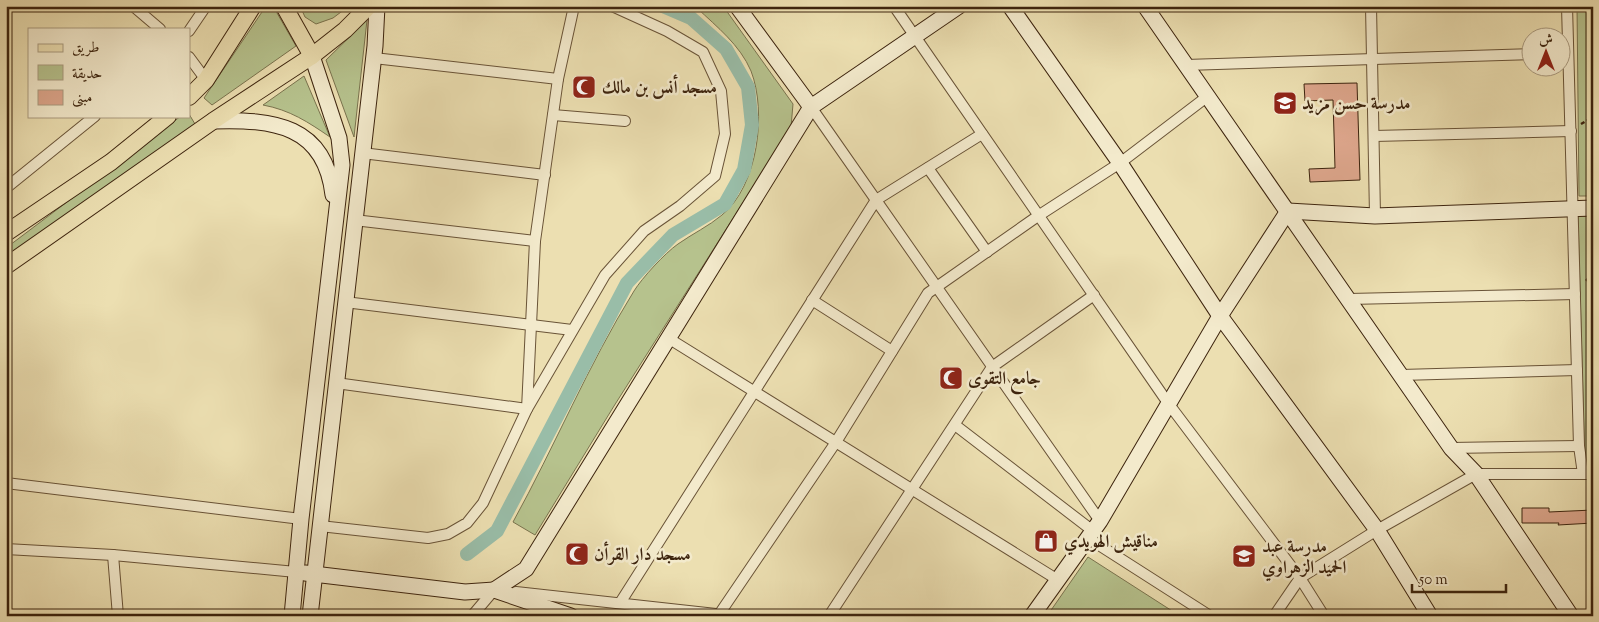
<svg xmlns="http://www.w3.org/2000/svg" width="1599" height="622" font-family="'Sorts Mill Goudy',Amiri,serif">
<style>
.green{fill:#b6c28d;stroke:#7a734e}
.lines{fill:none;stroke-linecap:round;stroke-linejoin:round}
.canal{stroke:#99bda8;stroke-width:14}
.building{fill:#dda68c;stroke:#3d240e}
.street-casing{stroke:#695337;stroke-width:12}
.secondary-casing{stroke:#3d240e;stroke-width:17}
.primary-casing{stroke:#3d240e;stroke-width:18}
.path{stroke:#3d240e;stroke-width:2.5;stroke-dasharray:4 2.5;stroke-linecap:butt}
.street{stroke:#f3eacc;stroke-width:10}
.secondary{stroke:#f3eacc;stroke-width:15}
.primary{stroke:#ecdfb1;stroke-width:16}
.labels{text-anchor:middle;stroke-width:5;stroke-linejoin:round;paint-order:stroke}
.poi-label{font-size:18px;font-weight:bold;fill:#3d240e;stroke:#f3eacc;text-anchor:start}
</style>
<rect width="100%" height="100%" fill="#ecdfb1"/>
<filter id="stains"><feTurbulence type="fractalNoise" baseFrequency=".004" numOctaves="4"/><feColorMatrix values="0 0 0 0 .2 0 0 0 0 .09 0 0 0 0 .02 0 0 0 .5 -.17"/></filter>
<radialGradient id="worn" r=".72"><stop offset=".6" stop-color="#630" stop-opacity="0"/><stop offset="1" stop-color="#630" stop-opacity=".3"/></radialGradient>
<g class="green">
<path d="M266 6H273L296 46 212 105 204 98Z"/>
<path d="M300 6H349L333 18 316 24 305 17Z"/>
<path d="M692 6H723L793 104 791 127 614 406 535 535 513 522C555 446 588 365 634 291 642 278 665 253 678 244 692 234 709 226 722 215 758 186 767 112 751 71 740 45 717 27 697 8Z"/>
<path d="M1577 6H1593V196H1579Z"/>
<path d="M367 20 354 137 326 60Z"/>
<path d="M304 76 330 137C308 122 290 110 263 105Z"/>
<path d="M189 114 195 124 6 259V248L181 116H189Z"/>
<path d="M1578 216H1593V472H1585Z"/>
<path d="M1088 557 1180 616H1047Z"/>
</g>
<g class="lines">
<path class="canal" d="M467 554 497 531 627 283 673 235 725 204 744 170 752 125 748 87 726 49 691 18 663 6"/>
</g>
<g class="building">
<path d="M1357 83 1360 180 1310 182 1309 169 1335 168 1333 100 1305 101 1304 84Z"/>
<path d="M1522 508H1549V512L1593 510V523L1558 525 1559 523H1522Z"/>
</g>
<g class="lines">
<g class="street-casing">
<g id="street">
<path d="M133 6 160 29"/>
<path d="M894 6 1168 403 1300 578 1324 616"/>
<path d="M1371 6 1375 216"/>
<path d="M1567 6 1579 446 1583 474"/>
<path d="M189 31 206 6"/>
<path d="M189 57 206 80"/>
<path d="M374 58 558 79"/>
<path d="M1186 65 1532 54"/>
<path d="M811 107 1100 521"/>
<path d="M553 115 625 121"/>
<path d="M1374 136 1571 131"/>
<path d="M362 153 545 175"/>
<path d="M928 168 987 252"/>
<path d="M6 188 95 116"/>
<path d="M354 220 535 241"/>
<path d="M1349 299 1575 294"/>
<path d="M812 300 892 351"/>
<path d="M345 302 572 330"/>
<path d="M668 338 1058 580"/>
<path d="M1401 375 1577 370"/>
<path d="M336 383 527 409 535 241 558 79 574 6"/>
<path d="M955 425 1093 531"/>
<path d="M1451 448 1579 446"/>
<path d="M6 483 301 519"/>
<path d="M320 526 428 538 448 534 467 523 483 503 527 409 605 275 644 231 680 206 715 176 725 134 721 91 703 52 667 31 612 6"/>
<path d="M1088 538 1210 616"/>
<path d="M6 549 113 555 296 572"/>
<path d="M113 555 118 616"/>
<path d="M516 592 734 616"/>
<path d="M620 603 876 200 982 134"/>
<path d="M472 616 494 590H497"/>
<path d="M718 616 836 442 928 293 1038 216 1120 163 1208 96"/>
<path d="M829 616 992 367 1094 295"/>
<path d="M1274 616 1300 578 1377 530 1476 474H1593"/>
</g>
</g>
<g class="secondary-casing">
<g id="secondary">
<path d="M737 6 811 107"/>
<path d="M1010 6 1120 163 1220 316 1377 530 1430 616"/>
<path d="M1145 6 1451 448 1476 474 1571 616"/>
<path d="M213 121C273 119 325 125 333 195"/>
<path d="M305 573 465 592 494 590 571 616"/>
<path d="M494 590 526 569 811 107 959 6"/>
<path d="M292 616 301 519 342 165 339 138 312 56"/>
<path d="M310 616 375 46 377 6"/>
<path d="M1032 616 1100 521 1220 316 1288 211 1375 216 1593 208"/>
</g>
</g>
<g class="primary-casing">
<g id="primary">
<path d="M284 6 312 56 345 30 369 6"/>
<path d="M189 97 206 80 253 6"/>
<path d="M6 233 111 162 168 116"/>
<path d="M6 266 213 121 312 56"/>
</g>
</g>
<g class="path">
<path d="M1581 124 1593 117"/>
<path d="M1586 279 1593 286"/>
</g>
<use href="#street" class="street"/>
<use href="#secondary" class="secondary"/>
<use href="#primary" class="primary"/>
</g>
<defs>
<g id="mosque-square" transform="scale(1.25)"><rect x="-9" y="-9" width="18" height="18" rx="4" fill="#8f2418" stroke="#f3eacc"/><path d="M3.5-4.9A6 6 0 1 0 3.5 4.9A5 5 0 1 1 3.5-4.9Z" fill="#fff"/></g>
<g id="school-square" transform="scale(1.25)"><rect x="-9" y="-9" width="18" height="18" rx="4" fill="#8f2418" stroke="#f3eacc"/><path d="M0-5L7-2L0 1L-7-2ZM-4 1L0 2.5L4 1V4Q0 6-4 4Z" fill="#fff"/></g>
<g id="shop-square" transform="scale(1.25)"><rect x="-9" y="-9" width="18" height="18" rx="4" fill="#8f2418" stroke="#f3eacc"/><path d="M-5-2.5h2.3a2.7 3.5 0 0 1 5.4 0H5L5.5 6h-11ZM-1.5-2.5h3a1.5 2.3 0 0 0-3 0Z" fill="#fff"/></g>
</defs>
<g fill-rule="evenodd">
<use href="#mosque-square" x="584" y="87"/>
<use href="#school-square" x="1285" y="103"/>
<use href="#mosque-square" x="951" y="378"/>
<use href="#shop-square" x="1046" y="541"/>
<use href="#mosque-square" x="577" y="554"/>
<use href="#school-square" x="1244" y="556"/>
</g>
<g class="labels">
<g class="poi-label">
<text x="602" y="93">مسجد أنس بن مالك</text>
<text x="1302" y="109">مدرسة حسن مزيد</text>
<text x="968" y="384">جامع التقوى</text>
<text x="1064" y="547">مناقيش الهويدي</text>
<text x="1262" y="552">مدرسة عبد<tspan x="1262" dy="21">الحميد الزهراوي</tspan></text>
<text x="594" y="560">مسجد دار القرأن</text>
</g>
</g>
<rect width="1599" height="622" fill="none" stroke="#ecdfb1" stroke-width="25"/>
<rect x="8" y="8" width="1584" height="607" fill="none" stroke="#3d240e" stroke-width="2.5"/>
<rect x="12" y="12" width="1574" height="597" fill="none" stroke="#3d240e"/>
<rect x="28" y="28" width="162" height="90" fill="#f3eacc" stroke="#aa9b80"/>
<rect x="38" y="44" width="25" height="8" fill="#ecdfb1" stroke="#aa9b80"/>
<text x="72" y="52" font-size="15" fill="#3d240e">طريق</text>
<rect x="38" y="65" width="25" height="15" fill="#b6c28d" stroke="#aa9b80"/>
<text x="72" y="78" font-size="15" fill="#3d240e">حديقة</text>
<rect x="38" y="90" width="25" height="15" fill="#dda68c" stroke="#aa9b80"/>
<text x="72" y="102" font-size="15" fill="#3d240e">مبنى</text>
<g transform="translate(1546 52)"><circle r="24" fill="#f3eacc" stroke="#aa9b80"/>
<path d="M0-4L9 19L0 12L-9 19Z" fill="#8f2418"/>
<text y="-8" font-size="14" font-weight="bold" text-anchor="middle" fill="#3d240e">ش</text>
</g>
<path d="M1412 584v8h94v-8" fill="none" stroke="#3d240e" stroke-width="2.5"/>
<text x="1419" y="584" font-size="15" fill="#3d240e" stroke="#f3eacc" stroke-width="4" paint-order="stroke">50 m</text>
<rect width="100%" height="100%" filter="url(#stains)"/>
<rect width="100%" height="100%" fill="url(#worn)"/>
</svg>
